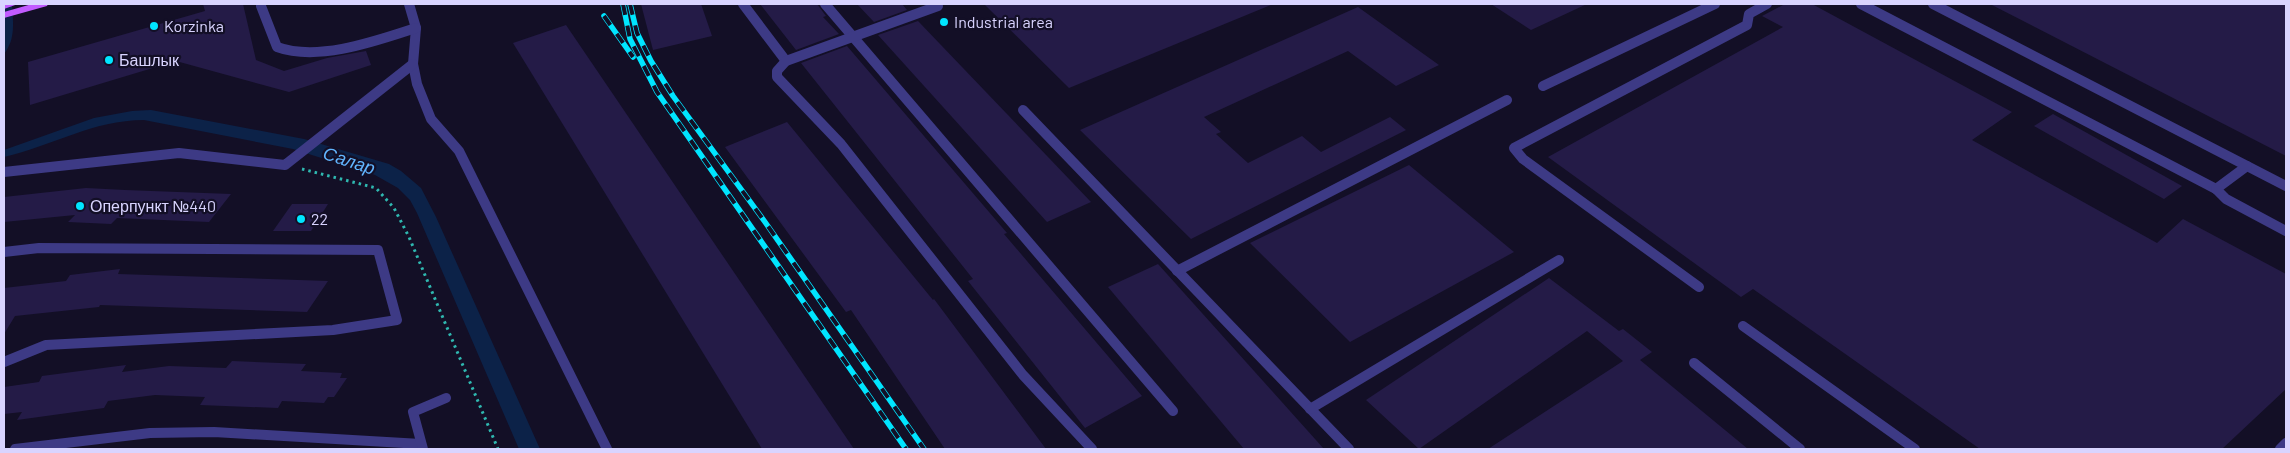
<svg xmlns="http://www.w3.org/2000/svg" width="2290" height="453" font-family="Barlow,sans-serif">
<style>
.water{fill:#0c2248}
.building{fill:#241b47}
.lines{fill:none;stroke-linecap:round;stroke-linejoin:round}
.path{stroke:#2fb8b0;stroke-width:3;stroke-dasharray:2.5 4;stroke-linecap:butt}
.service{stroke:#3d3a85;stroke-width:10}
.primary{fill:#c25bff;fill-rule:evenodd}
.rail-casing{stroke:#00e5ff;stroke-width:5.5}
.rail{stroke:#130f26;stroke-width:4;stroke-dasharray:11;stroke-linecap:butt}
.poi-dot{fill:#00e5ff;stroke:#130f26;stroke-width:2}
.labels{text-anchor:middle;stroke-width:4.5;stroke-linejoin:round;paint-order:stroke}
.poi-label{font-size:16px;fill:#d9d4ff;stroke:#130f26;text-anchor:start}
.water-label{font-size:18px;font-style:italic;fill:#62b6ff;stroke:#130f26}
</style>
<rect width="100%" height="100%" fill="#130f26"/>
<g class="water">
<path d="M4 4H12C13 22 16 39 4 54Z"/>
<path d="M151 110 304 139 389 164 401 171 421 188 436 217 540 449H519L417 213 410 200 398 188 375 175 293 149 144 120C93 120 52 146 4 157V150L94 118 132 111Z"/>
</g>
<g class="building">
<path d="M203 4H243L256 60 284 71 327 58 366 51 371 65 289 92 176 61 30 105 28 62 205 11Z"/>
<path d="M641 4H701L712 36 653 50Z"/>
<path d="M760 4H817L826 16 823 17 839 34 796 50Z"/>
<path d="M857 4H902L907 10 874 22Z"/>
<path d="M984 4H1273L1069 88Z"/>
<path d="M1491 4H1587L1531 30Z"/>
<path d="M1785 4H1812L2012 112 1972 140 2157 243 2183 219 2286 274V389L2222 449H1980L1753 289 1741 297 1548 157 1783 27 1762 16Z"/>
<path d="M1990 4H2286V156Z"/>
<path d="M1358 7 1439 65 1396 86 1348 51 1204 117 1221 132 1216 134 1248 163 1302 136 1321 152 1390 117 1406 130 1191 239 1080 130Z"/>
<path d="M918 21 1091 202 1047 222 878 35Z"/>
<path d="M566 25 854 449H762L513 43Z"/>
<path d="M847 46 1007 233 1004 234 1142 396 1085 428 968 281 973 279 801 63Z"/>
<path d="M2053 114 2182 186 2164 199 2034 126Z"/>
<path d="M787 122 933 300 934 299 1046 449H945L851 310 846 312 725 147Z"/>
<path d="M1409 165 1514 252 1350 342 1250 243Z"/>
<path d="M86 188 125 190 231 194 209 222 117 218 111 224 68 222 75 215 4 222V197Z"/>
<path d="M292 204H328L311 231H273Z"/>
<path d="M1158 264 1324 449H1244L1108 287Z"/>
<path d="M120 269 118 274 328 281 307 312 100 305 99 307 15 316 4 334V288L66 281 70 275Z"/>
<path d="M1549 278 1619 331 1623 329 1652 352 1640 360 1748 449H1488L1623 361 1587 331 1419 449 1366 400Z"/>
<path d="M232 361 306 364 301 371 342 373 340 378H347L334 397H328L324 403 282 401 278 408 200 405 205 397 155 395 108 401 104 408 17 420 22 412 4 414V387L39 382 42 376 126 365 122 372 169 366 226 368Z"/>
</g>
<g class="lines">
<path class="path" d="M302 169 376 188 394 208 409 237 498 449"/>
<g class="service">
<path d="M409 4 416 28 413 64 417 84 431 119 459 151 607 449"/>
<path d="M743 4 786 61"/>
<path d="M825 4 1173 411"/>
<path d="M936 4 938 6 786 61 777 71V77L841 144 1023 375 1092 449"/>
<path d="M1861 4 2216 189"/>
<path d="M1933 4 2286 186"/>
<path d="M261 6 277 47C318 62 376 41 416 28"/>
<path d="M1543 86 1715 4"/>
<path d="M1023 110 1349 449"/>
<path d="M2247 166 2216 189 2226 199 2286 231"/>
<path d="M4 172 179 153 285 165 413 64"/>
<path d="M4 252 39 248 378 250 397 320 333 330 46 345 4 362"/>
<path d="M1177 271 1507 100"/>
<path d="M1699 287 1523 159 1514 148 1747 25 1749 14 1767 4"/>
<path d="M1743 326 1915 449"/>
<path d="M1694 363 1800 449"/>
<path d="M1310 409 1559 260"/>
<path d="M15 449 150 433 214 432 421 444"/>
<path d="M423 449 413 412 446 398"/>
<path d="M2280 449 2286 443"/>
</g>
<g class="primary">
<path d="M4 4H18L4 9Z"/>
<path d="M32 4H48L47 6 4 18V12Z"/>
</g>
<g class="rail-casing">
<g id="rail">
<path d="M623 4 630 39 657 92 906 449"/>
<path d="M630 4 637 33 651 61 673 96 765 222 924 449"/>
<path d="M604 16 633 57"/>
</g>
</g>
<use href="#rail" class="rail"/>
</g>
<g class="poi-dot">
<circle cx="944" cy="22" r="5"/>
<circle cx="154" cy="26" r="5"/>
<circle cx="109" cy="60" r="5"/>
<circle cx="80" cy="206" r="5"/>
<circle cx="301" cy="219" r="5"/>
</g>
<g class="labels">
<g class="poi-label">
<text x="954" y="28">Industrial area</text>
<text x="164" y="32">Korzinka</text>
<text x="119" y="66">Башлык</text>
<text x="90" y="212">Оперпункт №440</text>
<text x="311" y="225">22</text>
</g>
<g class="water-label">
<text transform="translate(349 161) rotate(18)" y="6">Салар</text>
</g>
</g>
<rect width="2290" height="453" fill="none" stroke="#d9d4ff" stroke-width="10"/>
</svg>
